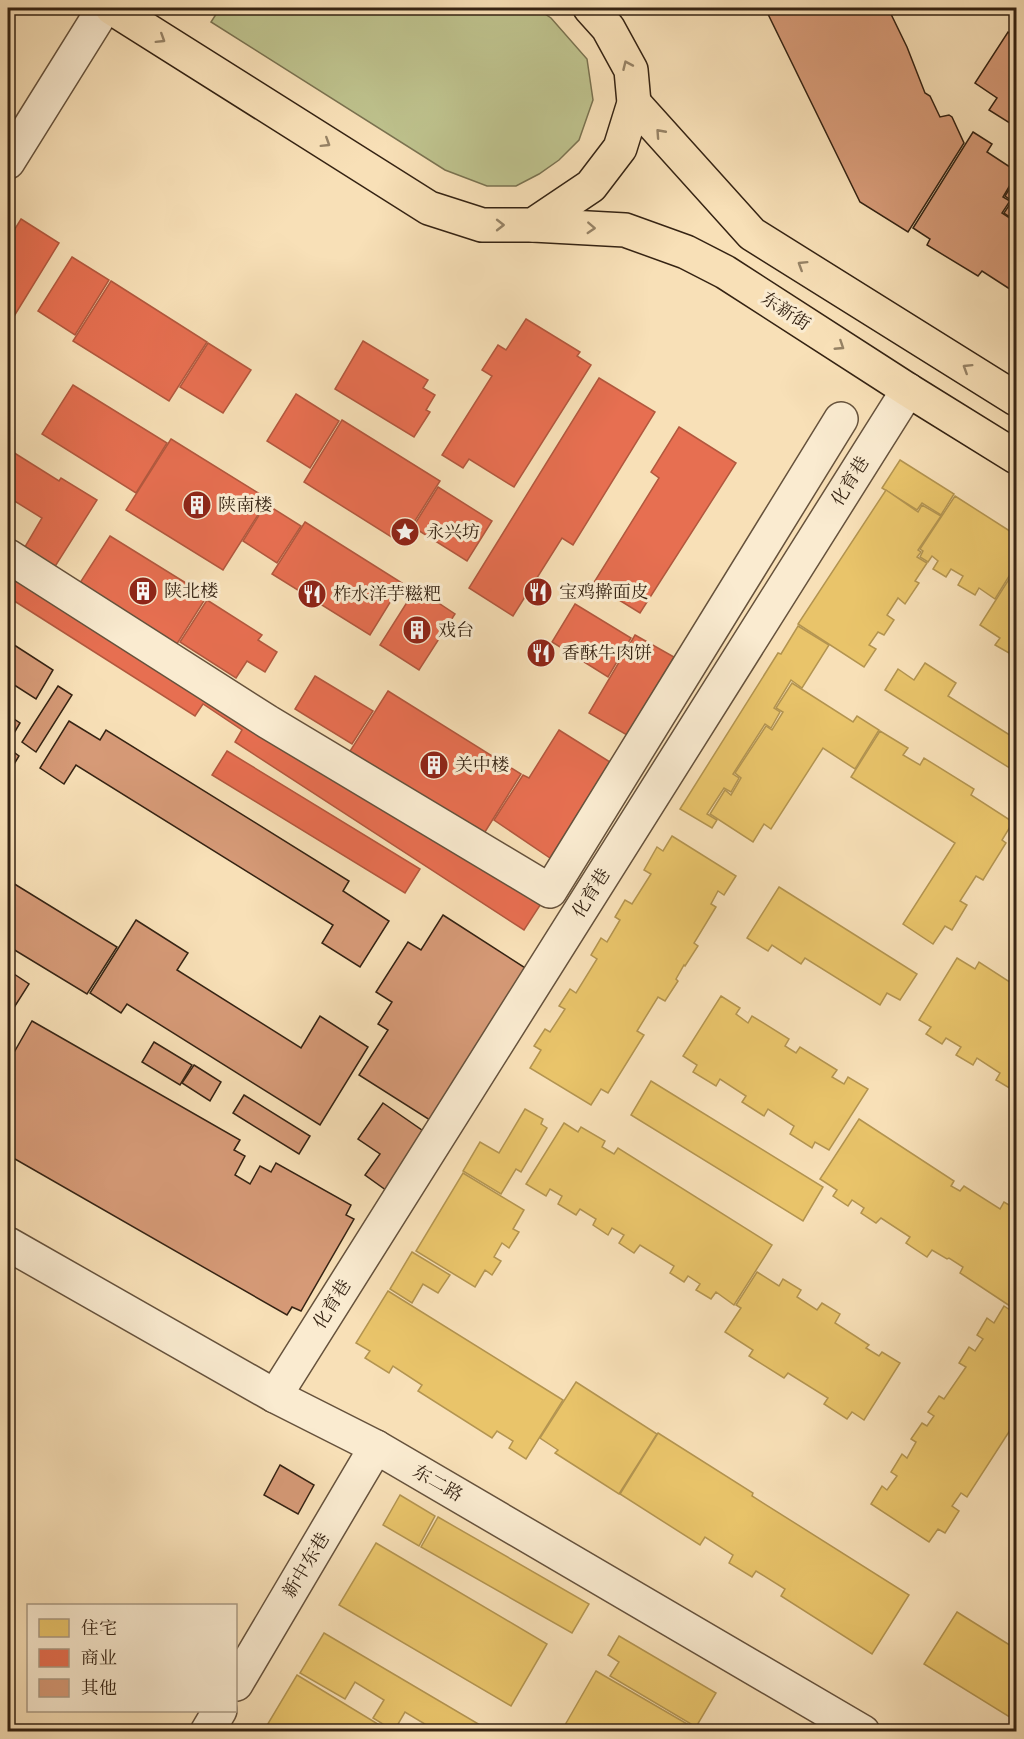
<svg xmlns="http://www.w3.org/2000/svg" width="1024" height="1739" font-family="'IM FELL Great Primer','Noto Serif SC',serif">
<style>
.green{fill:#bec28d;stroke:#7a7250;stroke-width:1.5}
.homes{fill:#e9c46a;stroke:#b39450;stroke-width:1.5}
.shops{fill:#e76f51;stroke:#b2583e;stroke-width:1.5}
.building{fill:#d69a77;stroke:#352313;stroke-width:1.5}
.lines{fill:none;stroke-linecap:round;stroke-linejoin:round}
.minor-casing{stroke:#66523c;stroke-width:36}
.major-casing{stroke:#352313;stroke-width:36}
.minor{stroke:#faebd0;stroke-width:33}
.major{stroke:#f8e0b7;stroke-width:33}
.oneway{stroke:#968265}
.labels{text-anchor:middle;stroke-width:6;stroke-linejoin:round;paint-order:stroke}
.street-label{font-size:18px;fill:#352313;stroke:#faebd0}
.poi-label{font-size:18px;fill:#352313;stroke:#faebd0;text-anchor:start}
</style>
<rect width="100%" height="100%" fill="#f8e0b7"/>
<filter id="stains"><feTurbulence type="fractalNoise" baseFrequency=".00333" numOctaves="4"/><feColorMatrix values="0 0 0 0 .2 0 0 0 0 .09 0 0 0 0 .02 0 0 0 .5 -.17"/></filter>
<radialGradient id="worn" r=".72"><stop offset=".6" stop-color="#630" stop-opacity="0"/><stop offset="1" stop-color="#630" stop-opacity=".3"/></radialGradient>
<path class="green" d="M220 8H536L551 18 587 59 593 100 579 140 559 160 539 174 516 186H487L445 170 211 22Z"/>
<g class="homes">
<path d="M900 460 954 494 941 515 922 503 917 510 882 488Z"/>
<path d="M886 490 918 512 922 505 941 516 918 550 921 552 917 557 927 563 915 581 919 583 905 604 898 598 887 615 894 620 884 635 878 632 869 645 876 649 864 667 798 624Z"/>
<path d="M955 496 1016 535V565L995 599 979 588 975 595 958 585 963 576 951 569 946 577 933 569 938 561 932 556 928 562 920 557 923 551 920 549Z"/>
<path d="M1016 568V648L1014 646 1009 653 995 645 1000 638 980 625Z"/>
<path d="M798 626 829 645 802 688 791 680 774 708 780 712 771 728 765 724 733 774 739 778 731 792 724 788 707 814 717 820 712 828 680 809 778 653 781 654Z"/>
<path d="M925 663 956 683 948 696 1016 739V772L885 690 898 669 914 680Z"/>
<path d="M792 683 853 722 857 716 879 730 855 769 823 748 771 829 764 824 753 842 710 814 725 790 731 795 741 778 735 773 766 726 772 730 783 712 776 708Z"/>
<path d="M880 731 908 748 903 755 920 765 924 758 974 789 971 795 1013 822 1002 840 1006 843 983 880 976 876 960 901 967 905 952 930 945 926 933 944 903 924 955 843 851 777Z"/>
<path d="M672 836 736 876 724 895 718 891 711 904 716 907 694 943 698 946 685 966 684 965 676 979 678 981 665 1001 658 997 637 1031 644 1035 608 1093 601 1089 591 1105 530 1068 541 1050 534 1046 545 1029 550 1032 565 1009 559 1006 570 989 576 993 597 959 591 955 601 938 607 942 620 920 615 917 625 900 632 904 651 874 644 870 657 847 663 851Z"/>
<path d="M779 887 917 974 900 1000 887 993 880 1005 805 958 801 964 772 945 768 951 747 938Z"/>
<path d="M957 958 975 969 979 962 1016 986 1013 992 1016 995V1092L996 1080 1000 1073 977 1058 973 1065 956 1055 961 1047 946 1038 942 1044 926 1034 931 1027 919 1020Z"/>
<path d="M721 996 740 1008 736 1014 748 1023 752 1016 789 1039 785 1046 796 1053 800 1047 837 1070 832 1077 844 1084 848 1077 868 1089 829 1150 815 1142 812 1148 790 1134 794 1126 768 1109 764 1116 742 1102 746 1096 720 1079 716 1086 693 1072 697 1065 683 1056Z"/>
<path d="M651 1081 823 1187 803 1221 631 1115Z"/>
<path d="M525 1109 543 1119 541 1124 547 1128 521 1172 516 1169 501 1194 463 1171 480 1142 499 1153Z"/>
<path d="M859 1119 954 1181 951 1186 960 1191 964 1186 1000 1209 1004 1202 1016 1209V1310L960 1273 963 1267 949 1258 947 1259 932 1250 927 1257 906 1243 910 1237 881 1218 876 1223 861 1213 864 1208 852 1200 848 1206 833 1196 837 1190 820 1179Z"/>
<path d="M564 1123 578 1132 581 1127 605 1141 602 1147 614 1154 618 1148 772 1245 734 1305 716 1292 711 1299 696 1290 700 1284 688 1276 684 1282 670 1273 674 1266 640 1245 634 1253 619 1243 624 1235 612 1228 608 1235 593 1225 596 1219 580 1209 576 1215 558 1204 562 1196 550 1189 546 1196 526 1184Z"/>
<path d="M1016 1170V1185L1010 1181Z"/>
<path d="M463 1173 524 1210 513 1229 519 1232 509 1248 502 1243 494 1257 501 1261 492 1275 485 1270 475 1287 416 1251Z"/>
<path d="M412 1252 450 1275 438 1293 423 1284 412 1303 390 1289Z"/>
<path d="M757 1272 779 1286 783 1279 801 1290 797 1297 817 1310 822 1303 840 1314 835 1323 869 1345 866 1348 879 1356 882 1352 900 1363 864 1420 852 1412 847 1419 824 1404 828 1398 788 1373 784 1378 749 1356 753 1350 725 1332 741 1308 736 1305Z"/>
<path d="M388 1291 563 1400 526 1459 509 1448 513 1441 497 1431 492 1438 418 1391 422 1385 393 1366 389 1373 365 1358 370 1351 356 1343Z"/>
<path d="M1004 1306 1016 1314V1421L967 1497 961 1493 952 1506 959 1511 945 1533 938 1529 929 1542 871 1504 882 1486 887 1490 897 1476 891 1472 902 1454 907 1458 916 1442 911 1439 922 1423 927 1426 934 1416 928 1412 939 1396 944 1399 966 1367 959 1363 969 1347 975 1351 983 1339 977 1335 987 1318 994 1323Z"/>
<path d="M576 1382 657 1434 619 1494 555 1453 558 1450 540 1438Z"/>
<path d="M658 1433 753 1493 752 1496 909 1595 872 1654 781 1596 785 1589 756 1571 752 1577 729 1563 733 1555 705 1537 700 1545 620 1494Z"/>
<path d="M400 1495 435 1516 419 1546 383 1525Z"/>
<path d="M438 1517 589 1604 572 1633 421 1547Z"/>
<path d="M376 1543 547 1644 511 1706 339 1605Z"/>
<path d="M957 1612 1016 1649V1721L924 1664Z"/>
<path d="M324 1633 492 1732H438L405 1712 394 1731 373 1718 384 1700 355 1682 345 1699 300 1673Z"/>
<path d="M619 1636 716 1693 696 1727 610 1676 619 1662 608 1655Z"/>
<path d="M596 1671 701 1732H561Z"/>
<path d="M297 1675 391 1732H263Z"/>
</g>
<g class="shops">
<path d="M21 219 59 243 8 326V240Z"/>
<path d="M72 257 109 280 75 335 38 311Z"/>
<path d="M111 281 207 342 169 401 73 341Z"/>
<path d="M526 319 580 352 577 356 591 365 514 487 469 459 463 468 442 455 492 376 482 370 498 345 506 350Z"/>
<path d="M363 341 428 380 423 388 435 395 426 410 430 412 414 437 335 389Z"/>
<path d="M208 343 251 370 223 413 180 387Z"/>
<path d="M599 378 655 412 573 545 562 538 513 616 469 588Z"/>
<path d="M73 385 167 443 136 493 42 434Z"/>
<path d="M296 394 339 421 310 468 267 441Z"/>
<path d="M342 420 440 481 401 543 304 482Z"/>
<path d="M679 427 736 463 640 613 593 584 659 478 651 472Z"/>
<path d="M171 439 268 499 223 570 126 510Z"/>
<path d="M8 449 59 481 61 478 97 500 49 576 19 557 42 518 8 497Z"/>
<path d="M438 487 492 521 467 561 413 527Z"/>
<path d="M266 504 301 526 277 563 243 541Z"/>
<path d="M305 522 402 583 370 635 272 574Z"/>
<path d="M110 536 207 596 175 647 78 586Z"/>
<path d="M8 568 546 896 524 930 235 742 242 730 203 704 195 716 8 597Z"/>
<path d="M416 588 455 614 419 670 380 645Z"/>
<path d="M207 600 262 635 258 640 277 652 265 672 247 661 236 678 180 642Z"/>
<path d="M575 604 631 638 608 677 552 642Z"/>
<path d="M635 635 674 657 627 735 589 713Z"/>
<path d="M315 676 373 711 352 744 295 709Z"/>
<path d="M388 691 521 774 480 840 347 756Z"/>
<path d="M559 730 610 762 550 858 494 820 523 775 529 778Z"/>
<path d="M227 751 420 869 405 893 212 775Z"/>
</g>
<g class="building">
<path d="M765 8H888L907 47 925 93 930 96 940 117 949 115 952 117 964 143 908 232 860 202Z"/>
<path d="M1008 32 1016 38V127L989 110 997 98 975 83Z"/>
<path d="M973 132 992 144 987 152 1016 171V175L1003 197 1010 201 1002 213 1016 222V227L1013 233 1016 235V293L982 271 978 276 927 245 930 239 913 228Z"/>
<path d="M1016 178V221L1004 213 1012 201 1005 196Z"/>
<path d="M8 641 53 670 36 699 8 681Z"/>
<path d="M58 686 72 695 36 752 22 742Z"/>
<path d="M8 715 20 723 10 740 8 739Z"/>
<path d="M69 721 100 740 106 730 349 881 343 891 389 921 360 967 322 943 333 925 76 765 64 784 40 768Z"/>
<path d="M8 748 19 756 8 774Z"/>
<path d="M8 880 117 947 87 994 8 946Z"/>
<path d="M443 915 530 971 433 1122 359 1075 388 1030 378 1024 392 1002 376 992 408 942 421 950Z"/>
<path d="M136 920 188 953 177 970 301 1048 320 1016 368 1047 320 1125 127 1004 121 1013 90 993Z"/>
<path d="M8 970 29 984 8 1017Z"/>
<path d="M32 1021 240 1140 234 1150 245 1156 235 1175 250 1184 260 1166 271 1172 276 1163 351 1205 346 1215 354 1219 301 1311 292 1307 287 1315 8 1155V1063Z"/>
<path d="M154 1042 192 1065 180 1085 142 1062Z"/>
<path d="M194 1065 221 1082 210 1101 182 1083Z"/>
<path d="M244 1095 310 1136 299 1154 233 1113Z"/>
<path d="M383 1103 429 1135 390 1193 365 1175 380 1154 358 1139Z"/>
<path d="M280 1465 314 1485 298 1514 264 1495Z"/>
</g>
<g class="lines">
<g class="minor-casing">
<g id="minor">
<path d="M8 162 104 8"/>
<path d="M8 556 268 722 550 891 841 419"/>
<path d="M8 1244 275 1396 376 1447 863 1732"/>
<path d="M275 1396 908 390"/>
<path d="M236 1684 376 1447"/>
<path d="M207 1732 220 1710"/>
</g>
</g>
<g class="major-casing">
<g id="major">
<path d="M112 8 429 208 482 225H533L591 186 620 148 634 103 631 70 608 28 590 8"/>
<path d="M634 103 752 234 1016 399"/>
<path d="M533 225 625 230 686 252 725 272 908 390 1016 457"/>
</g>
</g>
<use href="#minor" class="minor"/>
<use href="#major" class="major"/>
</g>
<defs><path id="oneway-chevron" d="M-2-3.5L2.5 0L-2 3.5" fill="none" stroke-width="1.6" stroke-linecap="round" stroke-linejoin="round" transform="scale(1.5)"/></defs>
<g class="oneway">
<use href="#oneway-chevron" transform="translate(161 39) rotate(32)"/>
<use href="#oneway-chevron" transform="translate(627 65) rotate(-114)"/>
<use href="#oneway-chevron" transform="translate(660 133) rotate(-132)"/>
<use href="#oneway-chevron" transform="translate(326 143) rotate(32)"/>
<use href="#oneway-chevron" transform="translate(500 225)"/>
<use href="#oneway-chevron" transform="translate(591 228) rotate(3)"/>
<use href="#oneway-chevron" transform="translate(802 265) rotate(-148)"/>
<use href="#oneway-chevron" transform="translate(840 346) rotate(33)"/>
<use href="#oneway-chevron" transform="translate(967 368) rotate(-148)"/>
</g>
<defs>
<g id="building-disc" transform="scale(1.5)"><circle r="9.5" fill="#8f2418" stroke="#faebd0"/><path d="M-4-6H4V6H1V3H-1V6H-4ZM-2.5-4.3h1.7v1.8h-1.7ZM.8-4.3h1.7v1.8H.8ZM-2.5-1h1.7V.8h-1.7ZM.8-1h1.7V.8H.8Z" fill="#fff"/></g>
<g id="sight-disc" transform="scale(1.5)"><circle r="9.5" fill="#8f2418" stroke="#faebd0"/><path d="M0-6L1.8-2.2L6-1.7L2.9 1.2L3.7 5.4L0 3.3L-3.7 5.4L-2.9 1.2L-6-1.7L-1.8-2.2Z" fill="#fff"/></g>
<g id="restaurant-disc" transform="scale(1.5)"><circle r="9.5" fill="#8f2418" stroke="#faebd0"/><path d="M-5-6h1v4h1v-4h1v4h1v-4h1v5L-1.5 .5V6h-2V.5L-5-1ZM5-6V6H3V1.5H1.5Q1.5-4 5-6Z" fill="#fff"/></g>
</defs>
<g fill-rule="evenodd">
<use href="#building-disc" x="197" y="505"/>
<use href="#sight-disc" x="405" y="532"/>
<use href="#building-disc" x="143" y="591"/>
<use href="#restaurant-disc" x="538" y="592"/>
<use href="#restaurant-disc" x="312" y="594"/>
<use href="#building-disc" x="417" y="630"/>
<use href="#restaurant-disc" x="541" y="653"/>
<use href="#building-disc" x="434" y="765"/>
</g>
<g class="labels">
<g class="street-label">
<text transform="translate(786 311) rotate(33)" y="6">东新街</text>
<text transform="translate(850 481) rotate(-58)" y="6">化育巷</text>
<text transform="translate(591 893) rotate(-58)" y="6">化育巷</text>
<text transform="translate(332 1304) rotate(-58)" y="6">化育巷</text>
<text transform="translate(438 1483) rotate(30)" y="6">东二路</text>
<text transform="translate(306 1565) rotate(-59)" y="6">新中东巷</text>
</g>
<g class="poi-label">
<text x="218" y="511">陕南楼</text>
<text x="426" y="538">永兴坊</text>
<text x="164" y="597">陕北楼</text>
<text x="559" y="598">宝鸡擀面皮</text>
<text x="333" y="600">柞水洋芋糍粑</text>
<text x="438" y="636">戏台</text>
<text x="562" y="659">香酥牛肉饼</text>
<text x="455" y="771">关中楼</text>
</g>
</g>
<rect width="1024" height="1739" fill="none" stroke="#f8e0b7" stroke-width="30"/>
<rect x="9" y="9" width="1006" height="1721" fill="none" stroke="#352313" stroke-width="3"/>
<rect x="15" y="15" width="994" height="1709" fill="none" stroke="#352313" stroke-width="1.5"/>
<rect x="27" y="1604" width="210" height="108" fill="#faebd0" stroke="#ab9b84" stroke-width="1.5"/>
<rect x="39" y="1619" width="30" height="18" fill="#e9c46a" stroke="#ab9b84" stroke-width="1.5"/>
<text x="81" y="1634" font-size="18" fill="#352313">住宅</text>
<rect x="39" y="1649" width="30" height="18" fill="#e76f51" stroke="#ab9b84" stroke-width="1.5"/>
<text x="81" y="1664" font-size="18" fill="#352313">商业</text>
<rect x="39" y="1679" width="30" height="18" fill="#d69a77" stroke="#ab9b84" stroke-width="1.5"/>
<text x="81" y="1694" font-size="18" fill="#352313">其他</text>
<rect width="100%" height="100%" filter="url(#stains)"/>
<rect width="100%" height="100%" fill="url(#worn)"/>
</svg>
